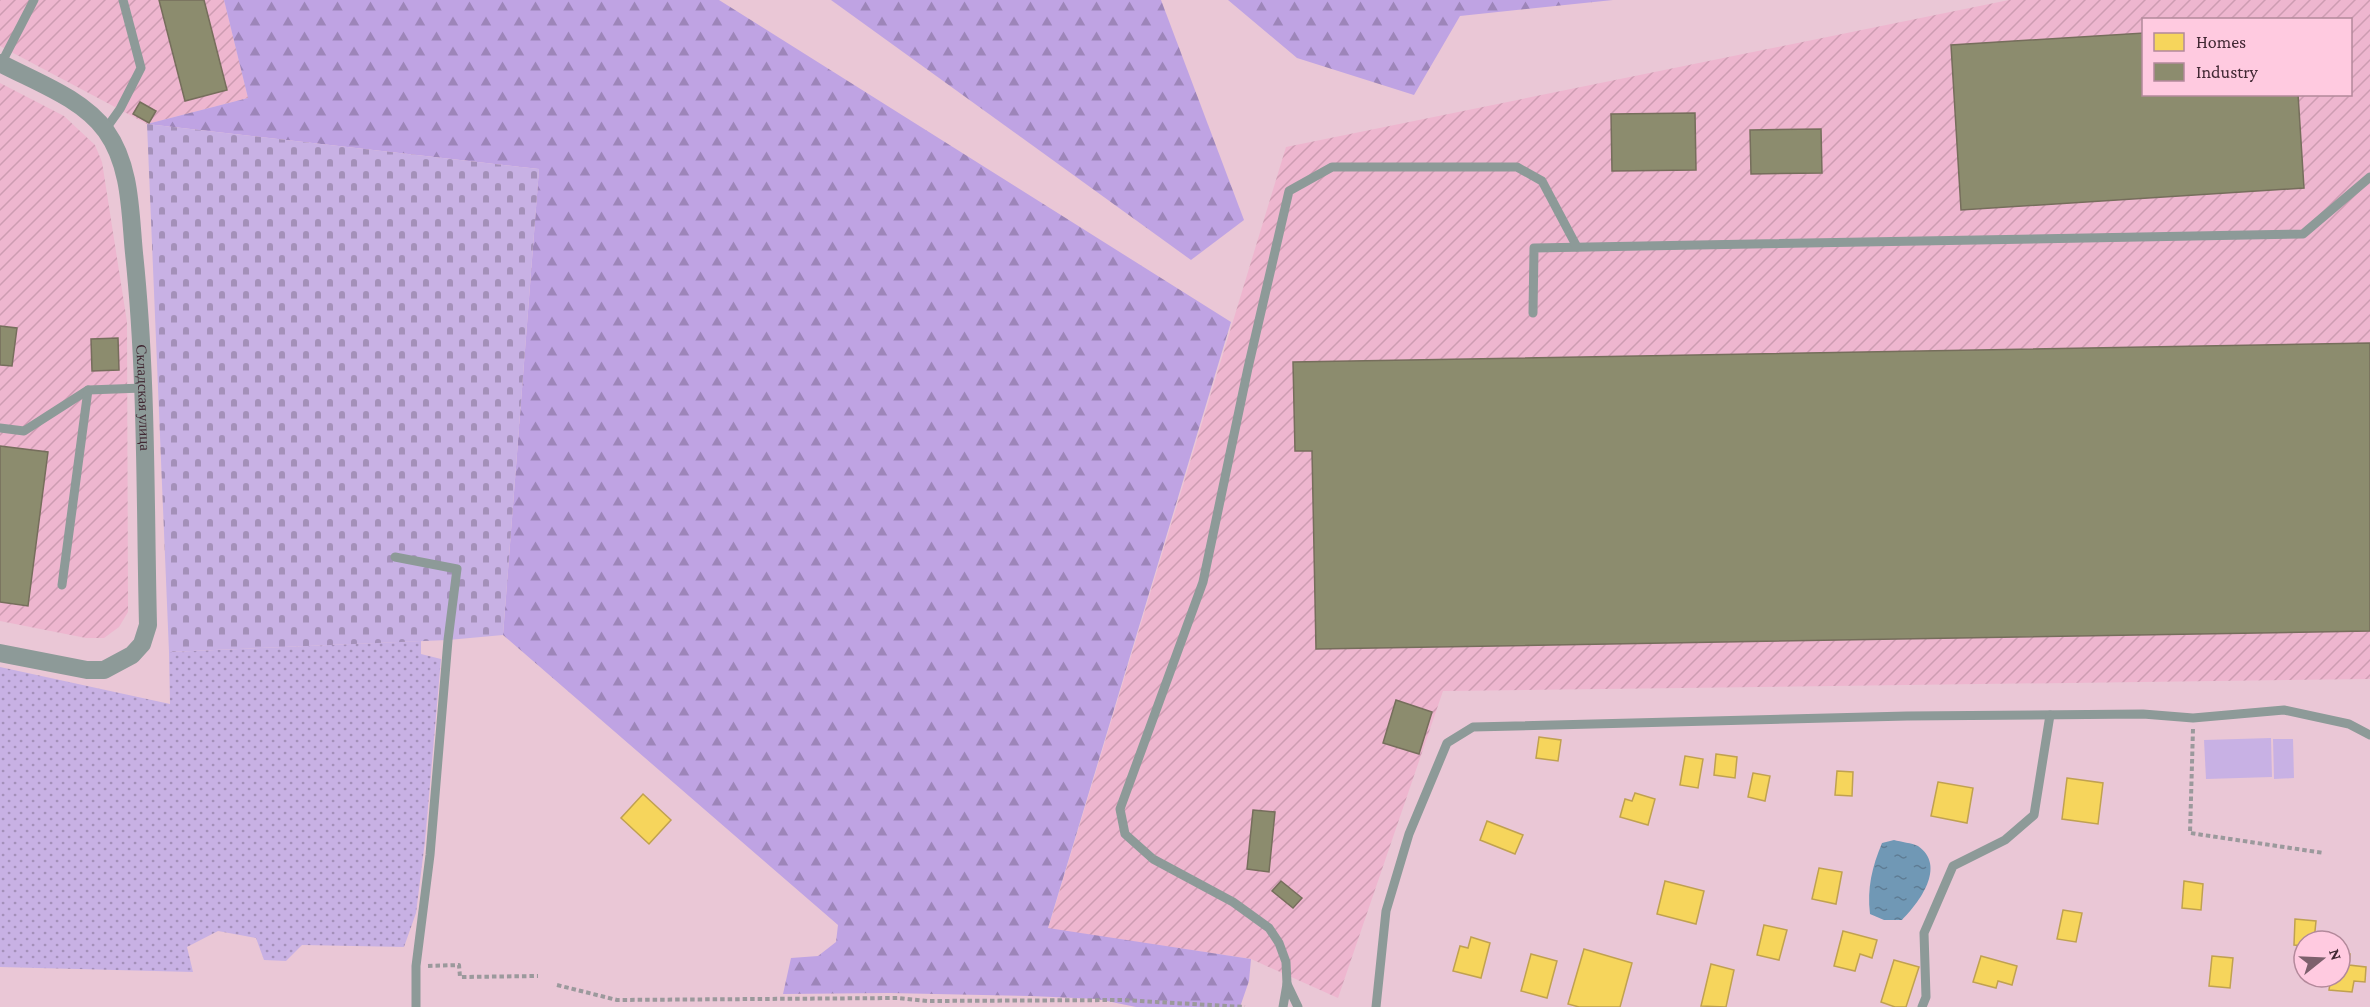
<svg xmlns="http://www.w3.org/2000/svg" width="2370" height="1007" font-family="'Crimson Pro',serif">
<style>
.industrial{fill:url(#industrial-furrows);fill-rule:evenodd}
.grass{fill:url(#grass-dots)}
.forest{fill:url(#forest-firs)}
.cemetery{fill:url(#cemetery-stones)}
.pitch{fill:#c8b1e4}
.water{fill:url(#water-ripples)}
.homes{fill:#f6d55c;stroke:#c0a150;stroke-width:1.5}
.industry{fill:#8c8c6e;stroke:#766e5c;stroke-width:1.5}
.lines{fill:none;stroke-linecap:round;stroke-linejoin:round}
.path{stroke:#9b999c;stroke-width:4;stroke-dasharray:4.5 3;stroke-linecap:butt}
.lane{stroke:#8d9a98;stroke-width:9}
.street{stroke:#8d9a98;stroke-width:18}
.labels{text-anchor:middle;stroke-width:6;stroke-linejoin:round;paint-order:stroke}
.street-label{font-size:15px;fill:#412833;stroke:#ffcae0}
</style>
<defs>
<pattern id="industrial-furrows" width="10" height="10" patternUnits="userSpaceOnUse" patternTransform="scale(1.5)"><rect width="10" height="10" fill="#eeb6cf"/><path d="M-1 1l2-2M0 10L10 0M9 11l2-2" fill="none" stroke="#cd9cb2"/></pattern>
<pattern id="grass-dots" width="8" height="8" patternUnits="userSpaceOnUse" patternTransform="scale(1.5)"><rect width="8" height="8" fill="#c8b1e4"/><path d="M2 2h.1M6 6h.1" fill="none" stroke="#a490b9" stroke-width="1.8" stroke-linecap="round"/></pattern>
<pattern id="forest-firs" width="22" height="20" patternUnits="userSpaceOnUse" patternTransform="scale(1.5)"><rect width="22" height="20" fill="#bfa3e3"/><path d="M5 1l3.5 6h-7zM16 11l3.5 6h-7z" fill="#9d85b9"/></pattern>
<pattern id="cemetery-stones" width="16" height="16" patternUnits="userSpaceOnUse" patternTransform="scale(1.5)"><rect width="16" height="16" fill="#c8b1e4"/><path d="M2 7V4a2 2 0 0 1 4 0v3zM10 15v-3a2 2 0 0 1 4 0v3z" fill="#a490b9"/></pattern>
<pattern id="water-ripples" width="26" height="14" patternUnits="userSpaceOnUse" patternTransform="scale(1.5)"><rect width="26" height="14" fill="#7098b5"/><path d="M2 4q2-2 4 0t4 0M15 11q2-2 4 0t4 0" fill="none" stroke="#5e7c94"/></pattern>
</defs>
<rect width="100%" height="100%" fill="#eac7d6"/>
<g class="industrial">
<path d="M0 0H224L248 98 147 124 0 46Z"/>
<path d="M2009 0H2370V679L1443 691 1338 998 1251 959 1048 929 1286 147ZM2144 20H2350V94H2144Z"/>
<path d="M0 83 64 116 95 145 102 162 127 322 128 612 119 627 104 638H86L0 621Z"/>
</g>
<path class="grass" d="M421 641V654L441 659 425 841 416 913 404 947 302 945 286 961 264 960 256 938 218 931 187 947 193 972 0 967V667L170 704 169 652Z"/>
<g class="forest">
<path d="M224 0H719L1231 322 1048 928 1251 959 1249 981 1240 1007H1136L1097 999 1031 996 889 993 783 994 791 958 818 956 836 942 838 925 503 635 539 169 147 124 248 98Z"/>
<path d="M831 0H1161L1244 220 1191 260Z"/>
<path d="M1228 0H1613L1460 16 1414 95 1297 58Z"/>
</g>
<path class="cemetery" d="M147 124 539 169 503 635 448 640 169 652Z"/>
<g class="pitch">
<path d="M2271 738 2272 777 2206 779 2204 740Z"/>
<path d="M2273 739H2293L2294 778 2274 779Z"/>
</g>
<path class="water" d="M1894 840C1901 842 1912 843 1918 846 1947 866 1919 903 1902 920H1884L1870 914C1867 888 1872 867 1882 843Z"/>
<g class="homes">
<path d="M1539 737 1561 740 1558 761 1536 758Z"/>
<path d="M1716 754 1737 757 1735 778 1714 775Z"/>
<path d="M1685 756 1703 759 1698 788 1680 785Z"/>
<path d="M1837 771 1853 772 1852 796 1835 795Z"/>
<path d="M1753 773 1770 776 1765 801 1748 797Z"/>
<path d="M2067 778 2103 783 2098 824 2062 819Z"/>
<path d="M1938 782 1973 788 1967 823 1931 816Z"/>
<path d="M1635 793 1655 799 1648 825 1620 817 1625 799 1632 801Z"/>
<path d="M643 794 671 820 649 844 621 818Z"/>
<path d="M1487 821 1523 835 1515 854 1480 840Z"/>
<path d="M1819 868 1842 872 1836 904 1812 899Z"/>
<path d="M1665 881 1704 891 1696 924 1657 914Z"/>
<path d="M2184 881 2203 884 2201 910 2182 908Z"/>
<path d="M2063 910 2082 913 2076 942 2057 939Z"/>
<path d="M2295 919 2316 921 2314 941H2304V946L2294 945Z"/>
<path d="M1764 925 1787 930 1779 960 1757 955Z"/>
<path d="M1843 931 1877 940 1872 958 1860 954 1855 971 1834 966Z"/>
<path d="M1471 937 1490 943 1481 978 1453 971 1460 946 1468 948Z"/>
<path d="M1584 949 1632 963 1620 1007H1579L1568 1004Z"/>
<path d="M2340 953 2350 954 2349 965 2366 967 2365 982 2354 981 2352 992 2329 990 2331 977H2340Z"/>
<path d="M1531 954 1557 961 1547 998 1521 991Z"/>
<path d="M1981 956 2017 966 2012 985 1998 981 1996 988 1973 982Z"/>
<path d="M2212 956 2233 958 2230 988 2209 986Z"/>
<path d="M1894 960 1919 967 1906 1007H1895L1881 1002Z"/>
<path d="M1711 964 1734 970 1726 1007 1701 1006Z"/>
</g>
<g class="industry">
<path d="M159 0H204L227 90 185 101Z"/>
<path d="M2144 33V94H2298L2304 188 1961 210 1951 45Z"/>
<path d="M140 102 156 111 149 123 133 114Z"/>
<path d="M1695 113 1696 170 1612 171 1611 114Z"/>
<path d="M1821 129 1822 173 1751 174 1750 130Z"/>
<path d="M0 326 17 328 12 366 0 365Z"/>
<path d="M118 338 119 370 92 371 91 339Z"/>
<path d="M2370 343V631L1316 649 1312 451H1295L1293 362Z"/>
<path d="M0 446 48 452 28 606 0 602Z"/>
<path d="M1396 700 1432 712 1419 754 1383 743Z"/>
<path d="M1253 810 1275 812 1269 872 1247 869Z"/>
<path d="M1281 881 1302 898 1293 908 1272 891Z"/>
</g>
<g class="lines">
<g class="path">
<path d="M2193 729 2190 833 2324 853"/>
<path d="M428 966 459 965 460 977 538 976"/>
<path d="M557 985 617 1000 898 998 927 1001 1122 1000 1245 1007"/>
</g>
<g class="lane">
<path d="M1 64 34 0"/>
<path d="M105 130 120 109 141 68 123 0"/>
<path d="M1533 313 1534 248 2303 234 2370 177"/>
<path d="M0 428 24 431 88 390 143 388"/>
<path d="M395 557 457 569 448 640 430 855 416 966V1007"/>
<path d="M62 585 88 390"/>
<path d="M1287 984 1298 1007"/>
<path d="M1283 1007 1287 984 1286 962 1279 943 1269 928 1233 902 1153 859 1125 834 1120 809 1203 582 1248 368 1289 191 1332 167H1517L1542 181 1577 247"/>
<path d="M1376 1007 1386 911 1409 834 1447 743 1473 727 1907 716 2143 714 2193 718 2284 710 2349 724 2370 735"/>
<path d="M1922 1007 1926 997 1924 933 1953 866 2005 840 2034 815 2050 715"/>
</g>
<path class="street" id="s1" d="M0 63C36 82 82 98 106 131 131 166 130 212 134 253 147 376 145 501 148 625L142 644 132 655 104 670H87L0 653"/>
</g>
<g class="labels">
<g class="street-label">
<text dy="5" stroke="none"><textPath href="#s1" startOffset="399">Складская улица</textPath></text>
</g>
</g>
<rect x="2142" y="18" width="210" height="78" fill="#ffcae0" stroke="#b3899b" stroke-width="1.5"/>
<rect x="2154" y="33" width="30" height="18" fill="#f6d55c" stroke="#b3899b" stroke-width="1.5"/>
<text x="2196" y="48" font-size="18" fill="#412833">Homes</text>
<rect x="2154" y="63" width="30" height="18" fill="#8c8c6e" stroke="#b3899b" stroke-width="1.5"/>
<text x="2196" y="78" font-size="18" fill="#412833">Industry</text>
<g transform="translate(2322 959) rotate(72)"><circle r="28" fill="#ffcae0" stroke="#b3899b" stroke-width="1.5"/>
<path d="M0-4.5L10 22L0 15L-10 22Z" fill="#7c606c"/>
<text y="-9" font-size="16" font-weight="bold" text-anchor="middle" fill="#412833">N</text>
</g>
</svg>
